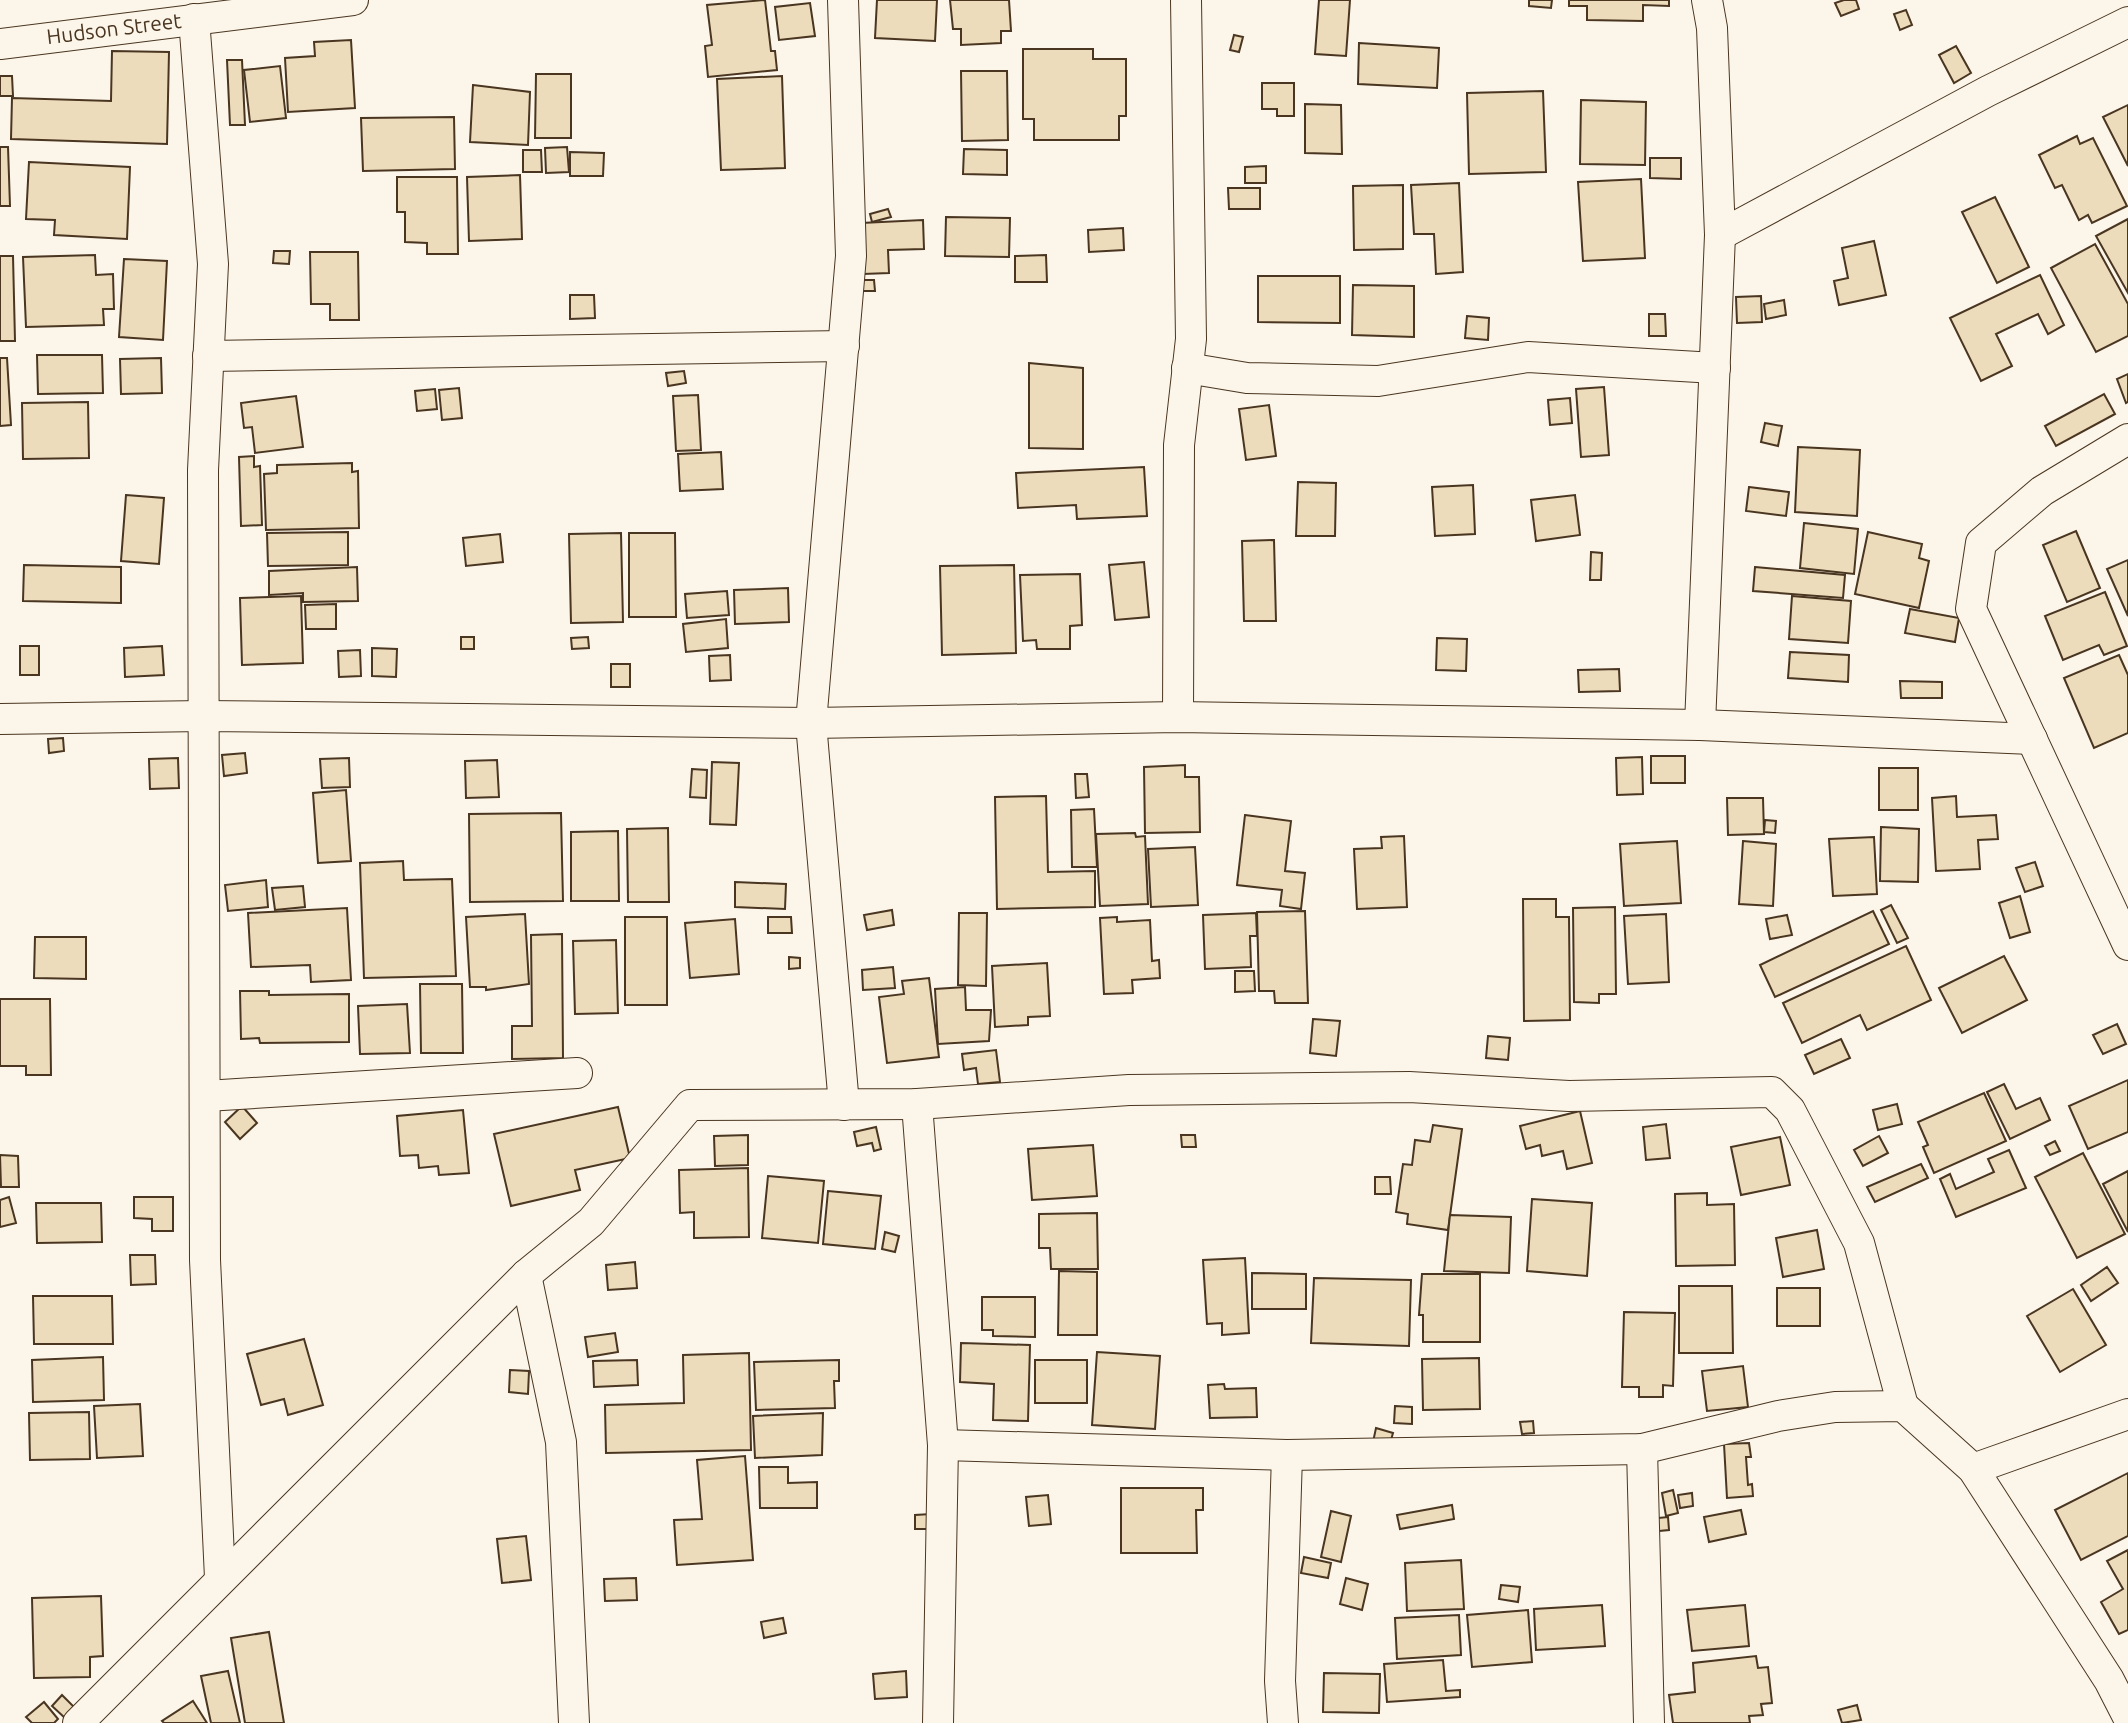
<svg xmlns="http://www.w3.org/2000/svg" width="2128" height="1723" font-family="Ubuntu,sans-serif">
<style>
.building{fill:#ecdcbc;stroke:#4a3520;stroke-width:2}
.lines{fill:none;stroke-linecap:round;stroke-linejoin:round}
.minor-casing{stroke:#4a3520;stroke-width:32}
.minor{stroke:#fbf6e9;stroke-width:30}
.labels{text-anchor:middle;stroke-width:5;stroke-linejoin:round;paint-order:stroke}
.street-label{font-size:21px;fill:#4a3520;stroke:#fbf6e9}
</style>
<rect width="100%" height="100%" fill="#fbf6e9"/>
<g class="building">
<path d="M765 0 771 51H775L777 70 708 77 705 46 712 45 707 5Z"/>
<path d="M877 0H937L935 41 875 38Z"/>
<path d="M950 0H1009L1011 31H1001V43L961 45V29H953Z"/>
<path d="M1319 0H1350L1346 56 1315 54Z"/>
<path d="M1529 0H1552L1551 8 1529 6Z"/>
<path d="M1569 0H1669V6L1643 5V21L1587 20V6H1569Z"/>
<path d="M1844 0H1856L1859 9 1841 16 1835 3Z"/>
<path d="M810 3 815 36 779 40 775 7Z"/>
<path d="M1906 10 1912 25 1900 30 1894 14Z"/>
<path d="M1234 35 1243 37 1239 52 1230 50Z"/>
<path d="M351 40 355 108 288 112 285 58 315 56 314 42Z"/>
<path d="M1359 43 1439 48 1437 88 1358 84Z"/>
<path d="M1956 46 1971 73 1954 83 1939 55Z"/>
<path d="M1023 49H1093V59H1126V116H1119V140H1034V119H1023Z"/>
<path d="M112 51 169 52 167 144 11 139 12 98 111 101Z"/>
<path d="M227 60H242L245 125H230Z"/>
<path d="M280 66 286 118 250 122 244 70Z"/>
<path d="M961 71H1007L1008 140 962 141Z"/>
<path d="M536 74H571V138H535Z"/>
<path d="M0 76H12L13 96H0Z"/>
<path d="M782 76 785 168 721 170 717 79Z"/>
<path d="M1262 83H1294V116H1277V109H1262Z"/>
<path d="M473 85 530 92 528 145 470 142Z"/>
<path d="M1543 91 1546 172 1469 174 1467 93Z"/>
<path d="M1581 100 1646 102 1645 165 1580 164Z"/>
<path d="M1305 104 1341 105 1342 154 1305 153Z"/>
<path d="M2128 105V166L2103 117Z"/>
<path d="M454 117 455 169 363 171 361 118Z"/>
<path d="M2077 136 2080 144 2093 138 2127 206 2092 223 2088 215 2079 220 2062 185 2055 188 2039 155Z"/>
<path d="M0 147H8L10 206H0Z"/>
<path d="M567 147 569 172 546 173 545 148Z"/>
<path d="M964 149 1007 150V175L963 174Z"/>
<path d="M523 150H541L542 172H523Z"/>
<path d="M570 152 604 153 603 176H570Z"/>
<path d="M1650 158H1681V179L1650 178Z"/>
<path d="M29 162 130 167 127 239 54 235 55 220 26 219Z"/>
<path d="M1266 166V183H1245V167Z"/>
<path d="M520 175 522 239 469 241 467 177Z"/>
<path d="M397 177H457L458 254H427V243L405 242V212H397Z"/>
<path d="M1641 179 1645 258 1583 261 1578 182Z"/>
<path d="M1459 183 1463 272 1436 274 1434 234H1414L1411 185Z"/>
<path d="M1403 185V249L1354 250 1353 186Z"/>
<path d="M1228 188H1260V209H1229Z"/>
<path d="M1995 197 2029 267 1997 283 1962 212Z"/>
<path d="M888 209 891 217 872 222 870 214Z"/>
<path d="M946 217 1010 218 1009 257 945 256Z"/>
<path d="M2128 219V293L2096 236Z"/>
<path d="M923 220 924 249 888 250 889 273 863 274 861 223Z"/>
<path d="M1123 228 1124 250 1089 252 1088 230Z"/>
<path d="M1874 241 1886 295 1839 305 1834 281 1848 278 1842 248Z"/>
<path d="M2095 244 2128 304V336L2096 352 2051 268Z"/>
<path d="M274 251H290L289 264 273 263Z"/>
<path d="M310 252H358L359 320H330V304H311Z"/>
<path d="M95 255 96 275 113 274 114 309H103L104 325 26 327 23 257Z"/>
<path d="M1046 255 1047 282H1015V256Z"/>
<path d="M0 256H13L15 341H0Z"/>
<path d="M124 259 167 261 163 340 119 337Z"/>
<path d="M2040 275 2064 325 2048 334 2038 314 1996 334 2012 366 1981 381 1950 318Z"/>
<path d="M1258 276H1340V323L1258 322Z"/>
<path d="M863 280H874L875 291H863Z"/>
<path d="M1353 285 1414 286V337L1352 335Z"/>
<path d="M570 295H594L595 318 570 319Z"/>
<path d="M1761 296 1762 322 1737 323 1736 297Z"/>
<path d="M1784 300 1786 315 1766 319 1764 304Z"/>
<path d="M1649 314H1665L1666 336H1649Z"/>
<path d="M1467 316 1489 318 1488 340 1465 338Z"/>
<path d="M37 355H102L103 393 38 394Z"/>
<path d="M0 358H7L11 425 0 426Z"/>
<path d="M161 358 162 393 121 394 120 359Z"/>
<path d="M1029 363 1083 368V449L1029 448Z"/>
<path d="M684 371 686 383 668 386 666 373Z"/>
<path d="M2128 374V402L2126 403 2117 379Z"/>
<path d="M1604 387 1609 455 1581 457 1576 389Z"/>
<path d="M459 388 462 418 442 420 439 390Z"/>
<path d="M435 389 437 409 417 411 415 391Z"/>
<path d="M2104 394 2115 414 2056 446 2045 426Z"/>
<path d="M698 395 701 450 676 451 673 396Z"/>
<path d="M296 396 303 447 255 453 252 427 244 428 241 403Z"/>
<path d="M1570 398 1572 423 1550 425 1548 400Z"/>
<path d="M88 402 89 458 23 459 22 403Z"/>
<path d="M1269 405 1276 456 1246 460 1239 409Z"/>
<path d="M1765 423 1782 426 1778 446 1761 442Z"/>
<path d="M1798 447 1860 450 1857 516 1795 512Z"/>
<path d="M721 452 723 489 680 491 678 454Z"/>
<path d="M254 456V467L260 466 262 525 241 526 239 457Z"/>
<path d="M352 463V472L358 471 359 528 266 530 264 474 277 473V465Z"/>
<path d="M1144 467 1147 516 1077 519 1076 505 1018 508 1016 473Z"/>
<path d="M1298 482 1336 483 1335 536H1296Z"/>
<path d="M1473 485 1475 534 1435 536 1432 487Z"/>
<path d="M1749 487 1789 492 1786 516 1746 511Z"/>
<path d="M126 495 164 498 159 564 121 561Z"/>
<path d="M1575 495 1580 535 1536 541 1531 500Z"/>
<path d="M1804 523 1858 529 1854 574 1800 568Z"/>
<path d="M2076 531 2100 588 2067 602 2043 545Z"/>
<path d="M348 532V565L268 566 267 533Z"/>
<path d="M1868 532 1922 544 1919 558 1929 561 1919 608 1855 594Z"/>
<path d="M621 533 623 622 571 623 569 534Z"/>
<path d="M629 533H675L676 617H629Z"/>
<path d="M500 534 503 562 466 566 463 538Z"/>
<path d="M1274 540 1276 621H1244L1242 541Z"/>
<path d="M1591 552 1602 553 1601 580H1590Z"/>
<path d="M2128 560V616L2107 569Z"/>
<path d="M1144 562 1149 617 1115 620 1109 565Z"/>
<path d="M24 565 121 567V603L23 601Z"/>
<path d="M1014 565 1016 653 942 655 940 566Z"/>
<path d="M357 567 358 601 303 602V593L269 595V571Z"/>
<path d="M1755 567 1845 575 1843 598 1753 591Z"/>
<path d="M1080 574 1082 625 1070 626V649H1037L1036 640 1023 641 1020 575Z"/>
<path d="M788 588 789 622 735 624 734 590Z"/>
<path d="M727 591 729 615 687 618 685 594Z"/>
<path d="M2105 592 2127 646 2104 655 2099 645 2063 660 2045 616Z"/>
<path d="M301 596 303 663 242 665 240 598Z"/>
<path d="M1792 596 1851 601 1848 643 1789 639Z"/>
<path d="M336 604V629H306L305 605Z"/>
<path d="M1910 609 1959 618 1955 642 1905 633Z"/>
<path d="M726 619 728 648 686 652 683 624Z"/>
<rect x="461" y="637" width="13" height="12"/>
<path d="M588 637 589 648 572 649 571 638Z"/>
<path d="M1437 638 1467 639 1466 671 1436 670Z"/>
<rect x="20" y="646" width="19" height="29"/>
<path d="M162 646 164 675 125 677 124 648Z"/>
<path d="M372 648 397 649 396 677 372 676Z"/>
<path d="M360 650 361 676 339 677 338 651Z"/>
<path d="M1790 652 1849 655 1848 682 1788 678Z"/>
<path d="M730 655 731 680 710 681 709 656Z"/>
<path d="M2119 655 2128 675V733L2094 748 2064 678Z"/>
<rect x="611" y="664" width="19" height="23"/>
<path d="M1619 669 1620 691 1579 692 1578 670Z"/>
<path d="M1900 681 1942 682V698H1901Z"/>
<path d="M63 738 64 751 49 753 48 739Z"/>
<path d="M245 753 247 773 224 776 222 755Z"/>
<rect x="1651" y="756" width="34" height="27"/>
<path d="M1642 757 1643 794 1617 795 1616 758Z"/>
<path d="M178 758 179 788 150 789 149 759Z"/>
<path d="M349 758 350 787 322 788 320 759Z"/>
<path d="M497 760 499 797 466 798 465 761Z"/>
<path d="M712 762 739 763 736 825 710 824Z"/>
<path d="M1185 765V777H1199L1200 832 1145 833 1144 767Z"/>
<rect x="1879" y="768" width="39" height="42"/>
<path d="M692 769 707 770 706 798 690 797Z"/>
<path d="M1075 774H1087L1089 797 1076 798Z"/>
<path d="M346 790 351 861 318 863 313 793Z"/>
<path d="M1046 796 1048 872 1095 871V907L997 909 995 797Z"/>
<path d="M1956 796 1957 817 1996 815 1998 839 1978 840 1980 869 1936 871 1932 798Z"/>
<path d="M1727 798H1763L1764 834 1728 835Z"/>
<path d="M1094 809 1097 867H1072L1071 810Z"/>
<path d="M561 813 563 901 470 902 469 814Z"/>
<path d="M1245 815 1291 821 1285 871 1305 873 1301 909 1280 906 1282 890 1237 885Z"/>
<path d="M1765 820 1776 821 1775 833 1764 832Z"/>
<path d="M1881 827 1919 829 1918 882 1880 881Z"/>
<path d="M668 828 669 902H628L627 829Z"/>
<path d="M618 831 619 901H571V832Z"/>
<path d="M1135 833 1136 837 1145 836 1148 904 1100 906 1096 834Z"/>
<path d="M1404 836 1407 907 1357 909 1354 849 1382 848 1381 837Z"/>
<path d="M1874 837 1877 894 1833 896 1829 839Z"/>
<path d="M1677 841 1681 903 1624 906 1620 844Z"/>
<path d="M1743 841 1776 844 1773 906 1739 904Z"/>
<path d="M1195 847 1198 905 1151 907 1148 849Z"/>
<path d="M403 861 404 880 452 879 456 976 364 978 360 863Z"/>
<path d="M2035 862 2043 886 2025 892 2016 868Z"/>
<path d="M266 880 268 907 228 911 225 885Z"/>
<path d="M735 882 786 884 785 909 735 907Z"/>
<path d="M303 886 305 907 275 910 272 888Z"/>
<path d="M2020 896 2030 932 2010 938 1999 903Z"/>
<path d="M1523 899H1556V917H1569L1570 1020 1524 1021Z"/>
<path d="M1891 905 1908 938 1897 943 1881 910Z"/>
<path d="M1615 907 1616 994H1599V1003L1574 1002 1573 908Z"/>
<path d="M347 908 351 980 311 982 310 965 251 967 248 913Z"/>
<path d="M892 910 894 925 867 930 864 915Z"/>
<path d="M1305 911 1308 1003H1275L1274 991H1259L1257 912Z"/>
<path d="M1873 911 1889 944 1775 997 1760 965Z"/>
<path d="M959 913H987L986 986 958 985Z"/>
<path d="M1256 913 1257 936H1250L1251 967 1205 969 1203 915Z"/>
<path d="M525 914 529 984 486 990V987H470L466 917Z"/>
<path d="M1666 914 1669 982 1628 984 1624 916Z"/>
<path d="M1787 915 1792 935 1770 939 1766 919Z"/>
<rect x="625" y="917" width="42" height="88"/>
<path d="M768 917H791L792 933H768Z"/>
<path d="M1117 917V922L1150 920 1152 961 1159 960 1160 978 1132 980 1133 993 1104 994 1100 918Z"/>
<path d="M735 919 739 974 690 978 685 923Z"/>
<path d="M562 934 563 1058 512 1059V1026H532L531 935Z"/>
<path d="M35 937H86V979L34 978Z"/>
<path d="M616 940 618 1013 575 1014 573 941Z"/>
<path d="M1906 946 1931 1000 1867 1030 1860 1015 1802 1043 1783 1003Z"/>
<path d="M2004 956 2027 1000 1962 1033 1939 988Z"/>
<path d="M789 957 800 958V968L789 969Z"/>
<path d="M1047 963 1050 1016 1028 1017V1025L995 1027 992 966Z"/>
<path d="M893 967 895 988 863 990 862 970Z"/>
<path d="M1235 971H1254L1255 991 1235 992Z"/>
<path d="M929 978 939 1057 887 1063 879 997 904 994 902 981Z"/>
<path d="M420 984H462L463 1053H421Z"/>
<path d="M965 987 966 1010H991L989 1041 938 1044 935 989Z"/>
<path d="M240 991H269V995L349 994V1042L260 1043 259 1038 241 1039Z"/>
<path d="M0 999H50L51 1075H26V1066H0Z"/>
<path d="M407 1004 410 1053 360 1054 358 1006Z"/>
<path d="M1313 1019 1340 1021 1336 1056 1310 1053Z"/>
<path d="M2117 1024 2126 1044 2103 1054 2093 1035Z"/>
<path d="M1488 1036 1510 1038 1508 1060 1486 1058Z"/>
<path d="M1841 1039 1850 1058 1814 1074 1805 1055Z"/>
<path d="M996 1050 1000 1082 978 1084 976 1068 964 1070 962 1054Z"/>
<path d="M2128 1080V1132L2088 1149 2069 1106Z"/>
<path d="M2004 1084 2016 1109 2040 1098 2050 1120 2010 1139 1987 1092Z"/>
<path d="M1984 1093 2006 1141 1934 1173 1923 1147 1928 1145 1918 1122Z"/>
<path d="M1897 1104 1902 1124 1878 1130 1873 1110Z"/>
<path d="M242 1106 257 1123 240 1139 225 1122Z"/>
<path d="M618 1107 630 1158 575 1170 580 1190 511 1206 494 1134Z"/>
<path d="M463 1110 469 1173 439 1175 438 1166 419 1168 418 1155 400 1156 397 1116Z"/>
<path d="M1580 1111 1592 1163 1567 1169 1563 1151 1542 1156 1540 1145 1526 1149 1520 1126Z"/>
<path d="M1666 1124 1670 1158 1646 1160 1643 1127Z"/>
<path d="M1433 1125 1462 1129 1448 1230 1407 1224 1408 1214 1396 1212 1403 1164 1412 1165 1415 1140 1430 1142Z"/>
<path d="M876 1127 881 1149 874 1151 872 1143 857 1146 854 1132Z"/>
<path d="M748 1135V1165L715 1166 714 1136Z"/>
<path d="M1181 1135H1195L1196 1147H1182Z"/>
<path d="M1879 1136 1888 1153 1863 1166 1854 1150Z"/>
<path d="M1780 1137 1790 1185 1741 1195 1731 1147Z"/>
<path d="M2055 1141 2060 1151 2050 1155 2045 1146Z"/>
<path d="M1093 1145 1097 1196 1032 1200 1028 1149Z"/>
<path d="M2009 1150 2026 1188 1956 1217 1940 1179 1950 1174 1956 1189 1994 1172 1988 1159Z"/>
<path d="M2083 1153 2125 1234 2077 1258 2035 1177Z"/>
<path d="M0 1155 18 1156 19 1187H1Z"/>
<path d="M1921 1164 1928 1178 1875 1202 1867 1187Z"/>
<path d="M748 1168 749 1237 694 1238V1212L680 1213 679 1170Z"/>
<path d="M2128 1171V1232L2103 1184Z"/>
<path d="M768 1176 824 1181 818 1243 762 1238Z"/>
<path d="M1375 1177H1390L1391 1194H1375Z"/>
<path d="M828 1191 881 1196 875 1249 823 1244Z"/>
<path d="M1707 1193V1205L1734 1204 1735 1265 1676 1266 1675 1194Z"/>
<path d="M9 1197 16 1223 0 1227V1200Z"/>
<path d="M134 1197H173V1231H152V1219L134 1218Z"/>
<path d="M1532 1199 1592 1203 1587 1276 1527 1271Z"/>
<path d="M36 1203H101L102 1242 37 1243Z"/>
<path d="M1097 1213 1098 1269H1051L1050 1248H1039V1214Z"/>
<path d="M1450 1215 1511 1217 1509 1273 1444 1271Z"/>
<path d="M1817 1230 1824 1269 1783 1277 1776 1238Z"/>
<path d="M885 1232 899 1236 895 1252 882 1249Z"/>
<path d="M130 1255H155L156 1284 131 1285Z"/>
<path d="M1245 1258 1249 1333 1222 1335V1323L1207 1324 1203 1260Z"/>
<path d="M635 1262 637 1288 608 1290 606 1265Z"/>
<path d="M2107 1267 2118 1283 2091 1301 2081 1285Z"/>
<path d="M1059 1271 1097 1272V1335H1058Z"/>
<path d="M1252 1273 1306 1274V1309H1252Z"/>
<path d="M1422 1274H1480V1342H1423V1315H1419Z"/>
<path d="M1314 1278 1411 1280 1409 1346 1311 1343Z"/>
<path d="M1679 1286H1732L1733 1353H1679Z"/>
<rect x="1777" y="1288" width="43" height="38"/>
<path d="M2073 1289 2106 1345 2060 1372 2027 1316Z"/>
<path d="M33 1296H112L113 1344H34Z"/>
<path d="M982 1297H1035V1337L993 1336V1330H982Z"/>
<path d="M1624 1312 1675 1313 1673 1386 1663 1385V1397H1639V1387H1622Z"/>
<path d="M615 1333 618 1352 588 1357 585 1337Z"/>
<path d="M304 1339 323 1405 288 1415 284 1399 261 1405 247 1354Z"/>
<path d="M961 1343 1030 1345 1028 1421 993 1420 994 1384 960 1382Z"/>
<path d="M1097 1352 1160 1356 1155 1429 1092 1425Z"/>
<path d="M749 1353 751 1450 606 1453 605 1405 684 1403 683 1355Z"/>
<path d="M103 1357 104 1400 33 1402 32 1360Z"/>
<path d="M1479 1358 1480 1409 1423 1410 1422 1359Z"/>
<path d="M637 1360 638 1385 594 1387 593 1361Z"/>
<path d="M839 1360V1381H834L835 1408 756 1410 754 1362Z"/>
<rect x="1035" y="1360" width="52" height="43"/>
<path d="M1743 1366 1748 1407 1707 1411 1702 1371Z"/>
<path d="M510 1370 529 1371 528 1394 509 1392Z"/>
<path d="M1224 1384 1225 1389 1256 1388 1257 1417 1210 1418 1208 1385Z"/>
<path d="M140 1404 143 1456 97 1458 94 1406Z"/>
<path d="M1395 1406 1412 1407V1424L1394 1423Z"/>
<path d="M89 1412 90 1459 30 1460 29 1413Z"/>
<path d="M823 1413 822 1455 755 1458 753 1416Z"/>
<path d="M1533 1421 1534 1433 1522 1434 1520 1422Z"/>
<path d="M1376 1428 1393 1433 1389 1447 1373 1442Z"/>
<path d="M1749 1443 1751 1457H1746L1748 1485 1752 1484 1753 1496 1727 1498 1724 1444Z"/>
<path d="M745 1456 753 1560 677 1565 674 1520 702 1519 697 1460Z"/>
<path d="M759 1467H788V1483L817 1482V1508H760Z"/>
<path d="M2128 1473V1536L2081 1560 2055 1510Z"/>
<path d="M1121 1488H1203V1510H1196L1197 1553H1121Z"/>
<path d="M1673 1490 1678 1513 1666 1516 1662 1493Z"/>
<path d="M1692 1493 1693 1506 1680 1508 1678 1495Z"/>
<path d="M1048 1495 1051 1524 1029 1526 1026 1497Z"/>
<path d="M1452 1505 1454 1519 1400 1529 1397 1515Z"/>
<path d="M1741 1510 1746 1534 1709 1542 1704 1517Z"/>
<path d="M1331 1511 1351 1516 1341 1562 1321 1557Z"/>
<path d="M931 1514V1529H915V1515Z"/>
<path d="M1668 1517 1669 1530 1649 1532 1648 1519Z"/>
<path d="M526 1536 531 1580 502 1583 497 1539Z"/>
<path d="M2128 1550V1630L2119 1634 2101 1602 2123 1589 2107 1561Z"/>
<path d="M1304 1557 1331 1563 1328 1578 1301 1573Z"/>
<path d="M1461 1560 1464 1609 1407 1611 1405 1563Z"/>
<path d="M636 1578 637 1600 605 1601 604 1579Z"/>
<path d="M1346 1578 1368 1584 1362 1610 1340 1604Z"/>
<path d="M1501 1585 1520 1587 1518 1602 1499 1599Z"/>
<path d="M101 1596 103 1656 90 1657V1677L34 1678 32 1598Z"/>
<path d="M1602 1605 1605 1646 1536 1650 1534 1609Z"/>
<path d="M1745 1605 1749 1646 1692 1651 1687 1610Z"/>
<path d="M1528 1610 1532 1662 1472 1667 1467 1615Z"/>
<path d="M1459 1615 1461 1655 1397 1659 1395 1618Z"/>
<path d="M783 1618 786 1633 764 1638 761 1622Z"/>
<path d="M269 1632 284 1723H245L231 1638Z"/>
<path d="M1756 1656 1758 1668 1768 1667 1772 1703 1761 1704 1763 1715 1749 1716 1750 1723H1673L1669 1695 1695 1692 1693 1663Z"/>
<path d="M1443 1660 1446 1691 1460 1690V1697L1387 1702 1384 1664Z"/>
<path d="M228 1671 240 1723H211L201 1676Z"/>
<path d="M906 1671 907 1697 875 1699 873 1674Z"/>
<path d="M1324 1673 1380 1674 1379 1713 1323 1712Z"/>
<path d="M62 1695 74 1707 65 1718 52 1706Z"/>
<path d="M193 1701 207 1723H164L162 1721Z"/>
<path d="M44 1702 58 1719 54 1723H32L26 1717Z"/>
<path d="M1857 1705 1861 1720 1842 1723 1838 1710Z"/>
</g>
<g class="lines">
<g class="minor-casing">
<g id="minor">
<path d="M843 0 851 256 811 723 844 1105"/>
<path d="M194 19 213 264 203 470 205 1260 220 1578"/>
<path d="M0 44 353 0"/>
<path d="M1720 235 1988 91 2128 22"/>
<path d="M208 356 844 346"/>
<path d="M1187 368 1247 378 1378 381 1528 357 1715 368"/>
<path d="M2128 439 2042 491 1981 543 1971 609 2128 945"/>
<path d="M1178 717 1179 445 1191 339 1186 0"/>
<path d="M0 719 203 716 811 723 1178 717 1700 725 2032 739"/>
<path d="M1700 725 1720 235 1712 28 1707 0"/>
<path d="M206 1096 577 1073"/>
<path d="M917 1104 943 1445 938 1723"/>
<path d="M526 1275 561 1442 574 1723"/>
<path d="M943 1445 1287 1455 1642 1449 1778 1416 1835 1407 1903 1406 1973 1469 2109 1680 2128 1717"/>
<path d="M1642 1449 1649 1723"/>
<path d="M1973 1469 2128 1414"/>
<path d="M78 1723 526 1275 591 1222 690 1105 917 1104 1129 1090 1409 1087 1569 1096 1772 1092 1790 1110 1859 1243 1903 1406"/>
<path d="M1283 1723 1280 1681 1287 1455"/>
</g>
</g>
<use href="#minor" class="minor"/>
</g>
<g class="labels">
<g class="street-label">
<text transform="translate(114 29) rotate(-7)" y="7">Hudson Street</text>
</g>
</g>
</svg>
